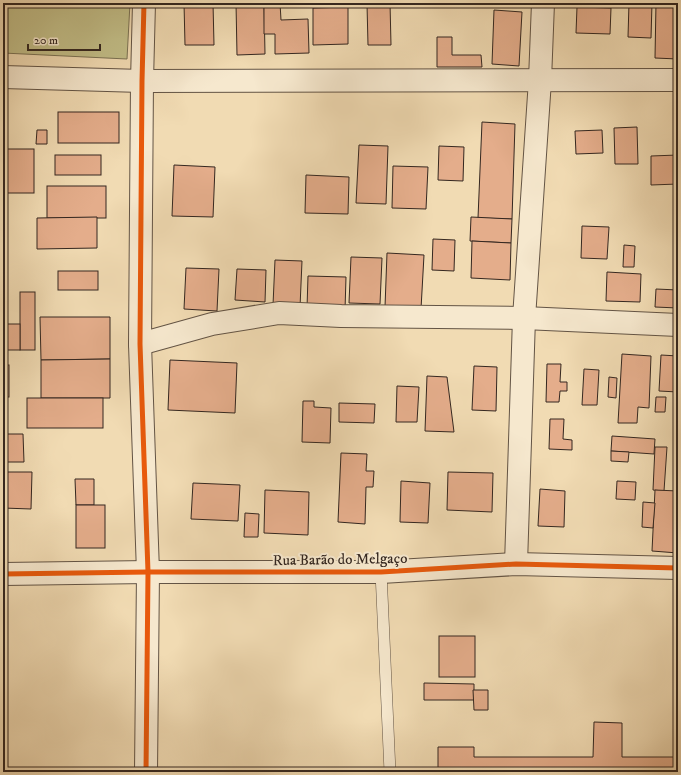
<svg xmlns="http://www.w3.org/2000/svg" width="681" height="775" font-family="'IM FELL DW Pica',serif">
<style>
.green{fill:#c2be88;stroke:#7b7254}
.building{fill:#e4ad8b;stroke:#342720}
.lines{fill:none;stroke-linecap:round;stroke-linejoin:round}
.service-casing{stroke:#635445;stroke-width:12}
.minor-casing{stroke:#635445;stroke-width:24}
.service{stroke:#f6e8ce;stroke-width:11}
.minor{stroke:#f6e8ce;stroke-width:22}
.cycleway-casing{stroke:#f6e8ce;stroke-width:8}
.cycleway{stroke:#e8590c;stroke-width:5}
.labels{text-anchor:middle;stroke-width:4;stroke-linejoin:round;paint-order:stroke}
.street-label{font-size:15px;fill:#342720;stroke:#f6e8ce}
</style>
<rect width="100%" height="100%" fill="#f1dbb3"/>
<filter id="stains"><feTurbulence type="fractalNoise" baseFrequency=".005" numOctaves="4"/><feColorMatrix values="0 0 0 0 .2 0 0 0 0 .09 0 0 0 0 .02 0 0 0 .5 -.17"/></filter>
<radialGradient id="worn" r=".72"><stop offset=".6" stop-color="#630" stop-opacity="0"/><stop offset="1" stop-color="#630" stop-opacity=".3"/></radialGradient>
<path class="green" d="M3 3H130L127 59 3 53Z"/>
<g class="building">
<path d="M184 3H213L214 45H185Z"/>
<path d="M236 3H264L265 54 237 55Z"/>
<path d="M264 3H280L281 20 308 19 309 53 275 54V34H264Z"/>
<path d="M390 3 391 45H368L367 4Z"/>
<path d="M629 3H652L651 38 628 37Z"/>
<path d="M656 3H678V59L655 58Z"/>
<path d="M348 7V44L313 45V8Z"/>
<path d="M577 7 611 8 610 34 576 33Z"/>
<path d="M494 10 522 12 519 66 492 64Z"/>
<path d="M437 37H452V55H481L482 67H437Z"/>
<rect x="58" y="112" width="61" height="31"/>
<path d="M482 122 515 124 512 219 478 218Z"/>
<path d="M637 127 638 164H615L614 128Z"/>
<path d="M37 130H47V144H36Z"/>
<path d="M602 130 603 153 576 154 575 131Z"/>
<path d="M359 145 388 146 386 204 356 203Z"/>
<path d="M439 146 464 147 463 181 438 180Z"/>
<rect x="3" y="149" width="31" height="44"/>
<rect x="55" y="155" width="46" height="20"/>
<path d="M678 155V184L651 185V156Z"/>
<path d="M174 165 215 167 213 217 172 216Z"/>
<path d="M393 166 428 167 426 209 392 208Z"/>
<path d="M306 175 349 177 348 214 305 213Z"/>
<rect x="47" y="186" width="59" height="32"/>
<path d="M97 217V248L37 249V218Z"/>
<path d="M471 217 512 219 511 243 470 241Z"/>
<path d="M582 226 609 227 607 259 581 258Z"/>
<path d="M433 239 455 240 454 271 432 270Z"/>
<path d="M472 241 511 243 510 280 471 278Z"/>
<path d="M624 245 635 246 634 267H623Z"/>
<path d="M387 253 424 255 421 309 385 307Z"/>
<path d="M351 257 382 258 380 304 349 303Z"/>
<path d="M275 260 302 261 300 307 273 305Z"/>
<path d="M186 268 219 269 217 311 184 309Z"/>
<path d="M237 269 266 270 265 302 235 300Z"/>
<rect x="58" y="271" width="40" height="19"/>
<path d="M607 272 641 274 640 302 606 301Z"/>
<path d="M308 276 346 277 345 310 307 308Z"/>
<path d="M656 289 678 290V308L655 307Z"/>
<rect x="20" y="292" width="15" height="58"/>
<path d="M40 317H110V359L41 360Z"/>
<rect x="3" y="324" width="17" height="26"/>
<path d="M622 354 651 356 649 408 638 407 637 423H618Z"/>
<path d="M661 355 678 356V392L659 391Z"/>
<path d="M110 359V398H41V360Z"/>
<path d="M170 360 237 363 235 413 168 410Z"/>
<path d="M547 364H561L560 382H567V391H560L559 402H546Z"/>
<rect x="3" y="365" width="6" height="32"/>
<path d="M474 366 497 367 496 411 472 410Z"/>
<path d="M584 369 599 370 597 405H582Z"/>
<path d="M427 376 447 377 454 432 425 431Z"/>
<path d="M609 377 617 378 616 398 608 397Z"/>
<path d="M397 386 419 387 417 422H396Z"/>
<path d="M656 397H666L665 412H655Z"/>
<rect x="27" y="398" width="76" height="30"/>
<path d="M303 401H314V407L331 408 330 443 302 442Z"/>
<path d="M339 403 375 404 374 423 339 422Z"/>
<path d="M550 419H564L563 439 572 440V450L549 449Z"/>
<path d="M3 434H23L24 462H3Z"/>
<path d="M612 436 655 439 654 454 611 451Z"/>
<path d="M655 447H667L664 491 653 490Z"/>
<path d="M611 451 629 452 628 462 611 461Z"/>
<path d="M341 453 367 454 366 471H374L373 487H366L365 524 338 522Z"/>
<path d="M3 472H32L31 509 3 508Z"/>
<path d="M448 472 493 473 492 512 447 510Z"/>
<path d="M75 479H94V505H76Z"/>
<path d="M401 481 430 483 428 523 400 522Z"/>
<path d="M617 481 636 482 635 500 616 499Z"/>
<path d="M193 483 240 485 238 521 191 519Z"/>
<path d="M540 489 565 491 564 527 538 526Z"/>
<path d="M265 490 309 492 308 535 264 533Z"/>
<path d="M655 490 678 491V553L652 551Z"/>
<path d="M643 502 655 503 653 528 642 527Z"/>
<rect x="76" y="505" width="29" height="43"/>
<path d="M245 513 259 514 258 537H244Z"/>
<rect x="439" y="636" width="36" height="41"/>
<path d="M424 683 474 684V700H424Z"/>
<path d="M473 690H488V710H474Z"/>
<path d="M594 722 622 723V757H678V772H438V747H474V757H593Z"/>
</g>
<g class="lines">
<g class="service-casing">
<path id="service" d="M381 572 390 772"/>
</g>
<g class="minor-casing">
<g id="minor">
<path d="M144 3 142 81 140 344 148 572 146 772"/>
<path d="M3 77 142 81 678 80"/>
<path d="M140 344 212 324 279 313 341 316 524 318 678 325"/>
<path d="M516 564 524 318 540 80 543 3"/>
<path d="M3 574 148 572H381L516 564 678 568"/>
</g>
</g>
<use href="#service" class="service"/>
<use href="#minor" class="minor"/>
<g class="cycleway-casing">
<g id="cycleway">
<path d="M144 3 142 81 140 344 148 572 146 772"/>
<path d="M3 574 148 572H381L516 564 678 568"/>
</g>
</g>
<use href="#cycleway" class="cycleway"/>
</g>
<g class="labels">
<g class="street-label">
<text transform="translate(340 559) rotate(-1)" y="5">Rua Barão do Melgaço</text>
</g>
</g>
<rect width="681" height="775" fill="none" stroke="#f1dbb3" stroke-width="16"/>
<rect x="4" y="4" width="673" height="767" fill="none" stroke="#342720" stroke-width="2"/>
<rect x="8" y="8" width="665" height="759" fill="none" stroke="#342720"/>
<path d="M28 44v6h72v-6" fill="none" stroke="#342720" stroke-width="2"/>
<text x="34" y="44" font-size="12" fill="#342720" stroke="#f6e8ce" stroke-width="3" paint-order="stroke">20 m</text>
<rect width="100%" height="100%" filter="url(#stains)"/>
<rect width="100%" height="100%" fill="url(#worn)"/>
</svg>
